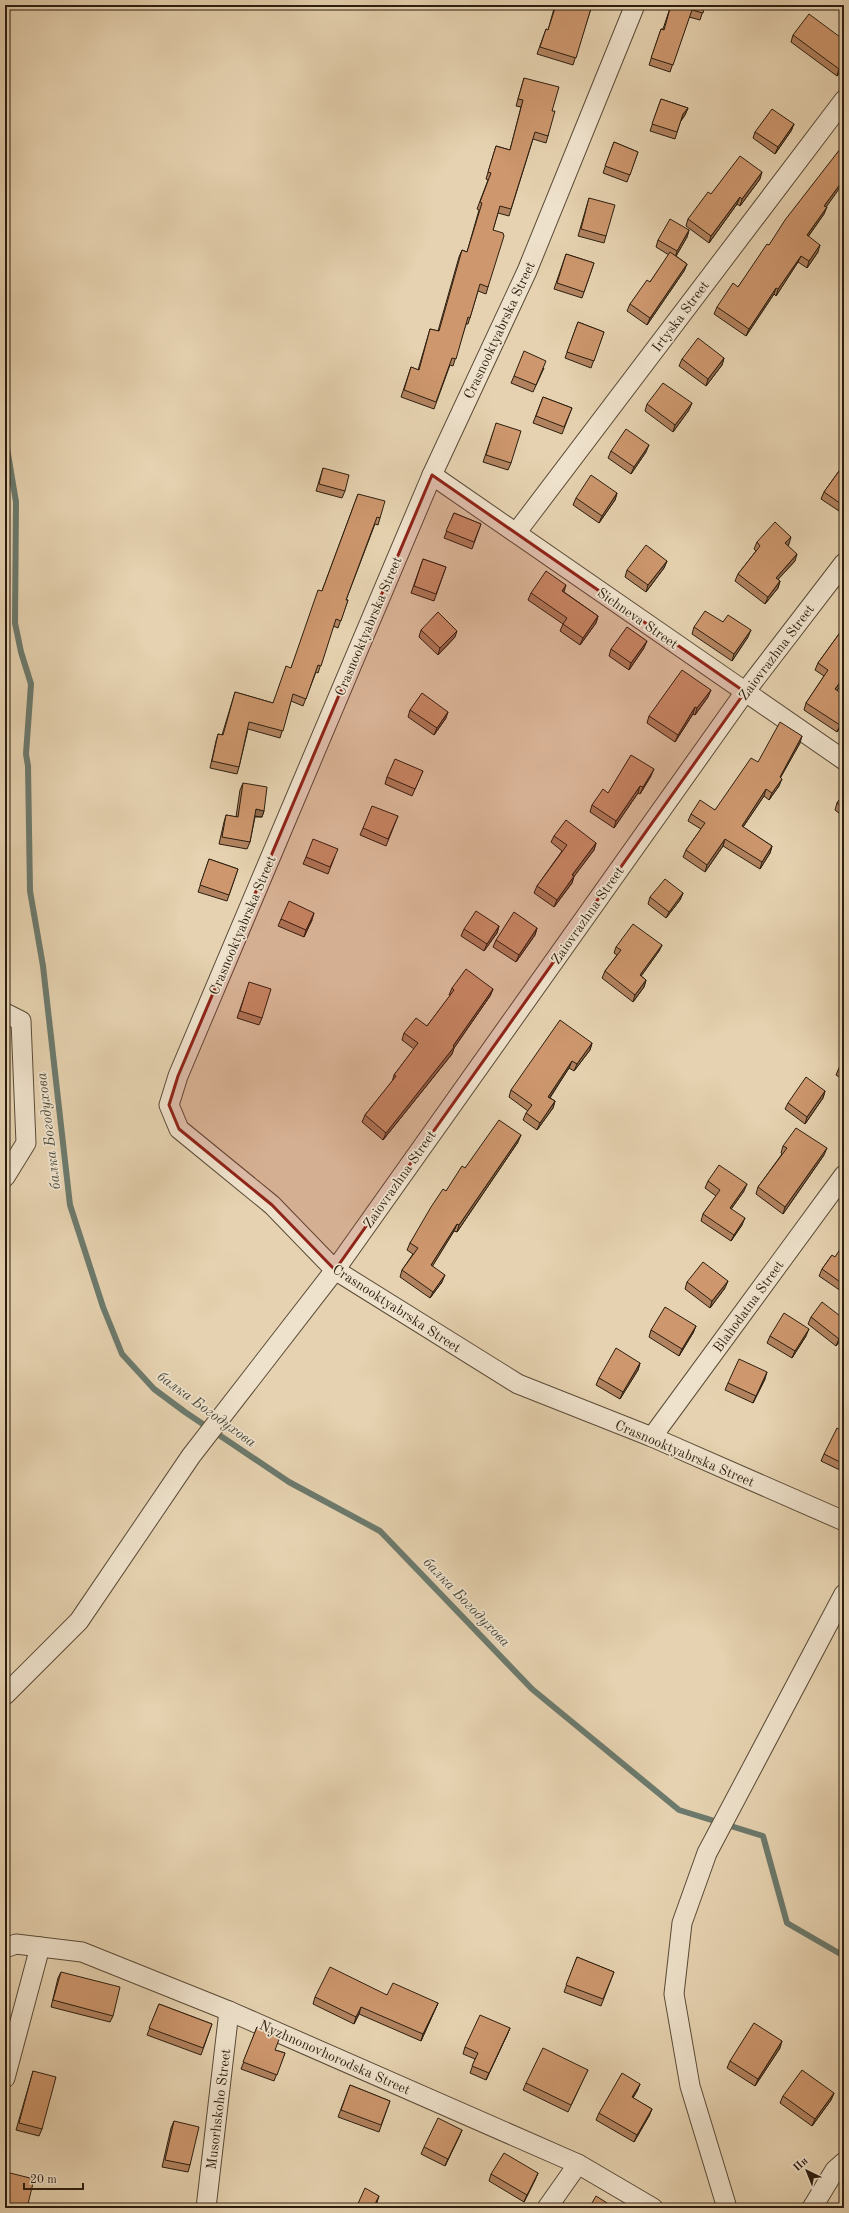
<svg xmlns="http://www.w3.org/2000/svg" width="849" height="2213" font-family="'Old Standard TT',serif">
<style>
.lines{fill:none;stroke-linecap:round;stroke-linejoin:round}
.stream{stroke:#6c7a6d;stroke-width:6}
.minor-casing{stroke:#5a4b37;stroke-width:21}
.minor{stroke:#efe2cc;stroke-width:19}
.wall{fill:#b1825f;stroke:#2c1e0f}
.shaded-wall{fill:#906a4d;stroke:#2c1e0f}
.building{fill:#ce976e;stroke:#2c1e0f}
.marked{fill:#8f2418;fill-opacity:0.2;stroke:#8f2418;stroke-width:3;stroke-linejoin:round}
.labels{text-anchor:middle;stroke-width:3.5;stroke-linejoin:round;paint-order:stroke}
.street-label{font-size:14px;fill:#2c1e0f;stroke:#efe2cc}
.water-label{font-size:15px;font-style:italic;fill:#4c4c3e;stroke:#efe2cc}
</style>
<rect width="100%" height="100%" fill="#e6d2b0"/>
<filter id="stains"><feTurbulence type="fractalNoise" baseFrequency=".005" numOctaves="4"/><feColorMatrix values="0 0 0 0 .2 0 0 0 0 .09 0 0 0 0 .02 0 0 0 .5 -.17"/></filter>
<radialGradient id="worn" r=".72"><stop offset=".6" stop-color="#630" stop-opacity="0"/><stop offset="1" stop-color="#630" stop-opacity=".3"/></radialGradient>
<g class="lines">
<path class="stream" d="M5 436 16 502 15 623 21 652 31 684 26 754 28 766 30 891 43 966 70 1205 103 1307 122 1354 154 1389 185 1412 289 1482 380 1531 532 1689 679 1810 763 1836 787 1923 844 1956"/>
<g class="minor-casing">
<g id="minor">
<path d="M635 5 527 271 432 475 178 1076 169 1105 179 1129 272 1205 335 1270 518 1384 652 1437 844 1521"/>
<path d="M432 475 844 760"/>
<path d="M516 533 844 100"/>
<path d="M5 1013 21 1021 26 1143 5 1177"/>
<path d="M652 1437 844 1175"/>
<path d="M5 1695 79 1621 191 1456 335 1270 745 692 844 563"/>
<path d="M5 1948 16 1944 82 1952 229 2011 578 2164 653 2208"/>
<path d="M5 2078 40 1947"/>
<path d="M206 2208 229 2011"/>
<path d="M547 2208 578 2164"/>
<path d="M727 2208 690 2086 674 1994 682 1923 707 1853 844 1594"/>
<path d="M812 2208 835 2170 844 2162"/>
</g>
</g>
<use href="#minor" class="minor"/>
</g>
<g class="wall">
<path d="M555 5H592L573 65 537 54 546 29 548 30Z"/>
<path d="M671 5H705L700 20 689 17 670 72 649 65 661 29H663Z"/>
<path d="M793 35 844 40V66L837 76 791 42Z"/>
<path d="M524 78 552 111 548 136 546 143 533 139 509 216 498 213 493 230 488 287 486 294 478 291 468 324H466L453 366 450 365 434 409 401 397 411 367 418 370 430 329 438 331 459 257 462 250 467 252 479 210 477 209 488 180 486 179 496 146 510 150 521 107 516 106Z"/>
<path d="M661 99 688 108 685 115 681 120 675 139 650 131Z"/>
<path d="M794 124 791 131 775 154 753 138 755 132Z"/>
<path d="M614 142 638 152 627 182 603 173Z"/>
<path d="M760 179 740 206 737 204 709 243 686 226 688 219 711 194Z"/>
<path d="M589 198 606 236 604 243 578 236Z"/>
<path d="M826 207 824 214 808 237 818 252 807 268 798 262 776 296 774 294 746 336 714 314 717 307 738 287 769 245Z"/>
<path d="M689 230 687 237 676 256 687 264 684 271 647 325 627 311 630 304 650 282 669 255 656 247 658 240Z"/>
<path d="M566 254 594 263 582 298 554 289Z"/>
<path d="M578 322 604 332 591 368 565 358Z"/>
<path d="M724 358 722 365 706 386 679 366 682 359Z"/>
<path d="M544 368 533 392 511 383 514 376Z"/>
<path d="M543 397 572 408 562 434 533 423Z"/>
<path d="M647 404 689 410 673 432 645 411Z"/>
<path d="M494 430 511 463 508 470 483 462Z"/>
<path d="M611 451 646 452 631 474 608 458Z"/>
<path d="M844 464V510L842 513 821 499 824 492Z"/>
<path d="M323 468 345 491 342 498 316 491Z"/>
<path d="M617 493 615 500 599 523 573 505 576 498Z"/>
<path d="M358 494 380 518 378 525 375 524 346 600H348L338 628 333 626 318 673 316 672 303 706 291 701 280 738 248 729 239 767 237 774 210 768 216 741 218 734 222 735 235 692 273 703 291 668 322 591Z"/>
<path d="M454 513 481 524 472 549 444 538Z"/>
<path d="M757 542 789 544 788 546 795 561 778 579 780 581 778 588 765 604 735 581 738 574 756 551 754 549Z"/>
<path d="M423 559 446 567 434 601 411 593Z"/>
<path d="M667 561 664 568 646 592 625 577 627 570Z"/>
<path d="M564 592 598 616 596 623 580 645 560 631 563 624 528 600 531 593Z"/>
<path d="M723 622 748 637 732 661 692 634 694 627Z"/>
<path d="M844 627V681L837 690 844 721 837 732 804 710 806 703 824 676 815 670 818 663Z"/>
<path d="M421 630 455 637 438 655 419 637Z"/>
<path d="M644 648 629 670 609 656 611 649Z"/>
<path d="M708 697 695 715 693 714 675 742 647 723 649 716Z"/>
<path d="M410 710 446 718 434 735 408 717Z"/>
<path d="M800 743 780 778 779 786 769 800 764 796 743 827 772 846 770 853 760 869 723 846 705 872 683 857 686 850 701 829 688 821 691 814 715 810 758 762Z"/>
<path d="M423 771 412 796 385 784 387 777Z"/>
<path d="M651 776 640 794 638 793 614 828 590 812 592 805 608 793Z"/>
<path d="M243 783 264 811 262 817H255L250 842 247 849 219 844 224 822 226 815 236 817 240 790Z"/>
<path d="M844 793V817L835 810 837 803Z"/>
<path d="M398 816 386 846 360 835 363 828Z"/>
<path d="M554 836 596 843 594 850 574 876 572 883 554 907 534 893 537 886 562 851 551 842Z"/>
<path d="M335 856 328 874 303 864 306 857Z"/>
<path d="M209 859 238 869 227 901 198 892Z"/>
<path d="M683 893 680 900 666 918 648 904 650 897Z"/>
<path d="M281 919 312 920 304 937 278 926Z"/>
<path d="M499 926 497 933 484 951 461 936 464 929Z"/>
<path d="M537 928 535 935 516 962 493 947 496 940Z"/>
<path d="M662 945 659 951 641 976 646 980 644 987 633 1002 602 978 605 971 617 955 614 953 616 947Z"/>
<path d="M452 988 493 989 490 996 454 1048 452 1054 383 1140 362 1122 365 1115 392 1082 394 1075 414 1049 402 1040 404 1033 427 1026 450 996 449 995Z"/>
<path d="M247 989 262 1018 259 1025 237 1018Z"/>
<path d="M592 1043 590 1050 574 1071 569 1068 550 1098 555 1101 553 1108 537 1130 523 1120 526 1113 528 1111 509 1097 511 1090Z"/>
<path d="M844 1060V1080L836 1075 839 1068Z"/>
<path d="M825 1091 823 1098 805 1124 785 1109 788 1103Z"/>
<path d="M518 1142 457 1232 454 1231 432 1266 442 1282 430 1298 400 1277 402 1270 413 1254 407 1250 410 1243 446 1191 465 1168Z"/>
<path d="M783 1146 824 1155 783 1214 756 1194 758 1187 782 1154 781 1153Z"/>
<path d="M708 1181 744 1191 731 1209 742 1225 731 1241 701 1221 703 1214 716 1196 705 1188Z"/>
<path d="M832 1255 844 1286 841 1291 819 1276 822 1269Z"/>
<path d="M687 1282 725 1288 710 1308 685 1289Z"/>
<path d="M811 1317 844 1335 836 1346 808 1324Z"/>
<path d="M696 1326 693 1333 679 1356 649 1337 651 1330Z"/>
<path d="M770 1336H806L792 1358 767 1343Z"/>
<path d="M640 1363 638 1370 620 1399 596 1385 599 1378Z"/>
<path d="M765 1379 753 1403 725 1390 728 1383Z"/>
<path d="M844 1432V1472L821 1461 824 1454Z"/>
<path d="M577 1957 614 1972 601 2006 564 1992Z"/>
<path d="M61 1972 113 2016 110 2022 51 2007 58 1978Z"/>
<path d="M387 1995 438 2003 421 2041 359 2014 354 2024 313 2004 315 1997Z"/>
<path d="M159 2004 212 2024 201 2055 147 2035Z"/>
<path d="M257 2027 275 2050 285 2053 274 2081 241 2069Z"/>
<path d="M510 2028 507 2035 486 2080 470 2073 475 2059 463 2054 465 2047Z"/>
<path d="M780 2048 755 2086 727 2068 730 2061Z"/>
<path d="M588 2070 585 2076 568 2112 523 2090 526 2083Z"/>
<path d="M33 2071 42 2129 39 2136 16 2130 31 2078Z"/>
<path d="M640 2084 637 2091 633 2098 652 2109 649 2116 634 2142 596 2120 599 2113Z"/>
<path d="M350 2085 390 2101 379 2132 338 2117Z"/>
<path d="M834 2093 831 2100 812 2126 780 2103 783 2096Z"/>
<path d="M174 2121 190 2165 188 2172 162 2167 171 2128Z"/>
<path d="M462 2130 459 2137 445 2166 421 2154 424 2147Z"/>
<path d="M6 2172 27 2208H5V2175Z"/>
<path d="M538 2173 535 2180 524 2202 489 2181 491 2174Z"/>
</g>
<g class="shaded-wall">
<path d="M844 63V66L837 76 839 69Z"/>
<path d="M688 108 685 115 681 121 683 114Z"/>
<path d="M794 124 791 131 775 154 778 147Z"/>
<path d="M762 172 760 179 740 206 742 199Z"/>
<path d="M844 179V182L822 213 824 206Z"/>
<path d="M740 197 737 204 709 243 711 236Z"/>
<path d="M827 207 824 214 804 242 807 235Z"/>
<path d="M689 230 687 237 675 258 677 251Z"/>
<path d="M820 245 818 252 807 268 809 261Z"/>
<path d="M801 256 798 262 776 296 778 289Z"/>
<path d="M687 264 684 271 647 325 650 318Z"/>
<path d="M776 288 774 294 746 336 749 329Z"/>
<path d="M724 358 722 365 706 386 708 379Z"/>
<path d="M692 403 689 410 673 432 675 425Z"/>
<path d="M649 445 646 452 631 474 634 467Z"/>
<path d="M617 493 615 500 599 523 602 516Z"/>
<path d="M791 537 789 544 783 550 785 543Z"/>
<path d="M797 554 795 561 773 585 776 578Z"/>
<path d="M667 561 664 568 646 592 648 585Z"/>
<path d="M780 581 778 588 765 604 768 597Z"/>
<path d="M566 585 564 592 560 598 562 591Z"/>
<path d="M598 616 596 623 580 645 583 638Z"/>
<path d="M751 630 748 637 732 661 734 654Z"/>
<path d="M457 631 455 637 438 655 440 648Z"/>
<path d="M647 641 644 648 629 670 631 663Z"/>
<path d="M844 677V681L833 696 835 689Z"/>
<path d="M711 690 708 697 695 715 697 708Z"/>
<path d="M695 707 693 714 675 742 678 735Z"/>
<path d="M448 712 446 718 434 735 437 728Z"/>
<path d="M844 718V721L837 732 840 725Z"/>
<path d="M802 736 800 743 777 784 780 777Z"/>
<path d="M654 769 651 776 640 794 643 787Z"/>
<path d="M782 779 779 786 769 800 772 793Z"/>
<path d="M640 786 638 793 614 828 616 821Z"/>
<path d="M766 789 764 796 739 833 742 826Z"/>
<path d="M256 809 264 811 262 817 254 816Z"/>
<path d="M725 839 723 846 705 872 707 865Z"/>
<path d="M596 843 594 850 570 882 572 875Z"/>
<path d="M772 846 770 853 760 869 762 862Z"/>
<path d="M574 876 572 883 554 907 557 900Z"/>
<path d="M683 893 680 900 666 918 669 912Z"/>
<path d="M314 913 312 920 304 937 306 930Z"/>
<path d="M499 926 497 933 484 951 487 944Z"/>
<path d="M537 928 535 935 516 962 519 955Z"/>
<path d="M662 945 659 951 637 982 640 975Z"/>
<path d="M646 980 644 987 633 1002 635 995Z"/>
<path d="M493 989 490 996 454 1048 452 1054 383 1140 386 1133 453 1046Z"/>
<path d="M592 1043 590 1050 574 1071 577 1064Z"/>
<path d="M572 1061 569 1068 546 1103 548 1097Z"/>
<path d="M825 1091 823 1098 805 1124 807 1117Z"/>
<path d="M555 1101 553 1108 537 1130 540 1123Z"/>
<path d="M521 1135 518 1142 457 1232 459 1225Z"/>
<path d="M827 1148 824 1155 783 1214 785 1207Z"/>
<path d="M747 1184 744 1191 727 1215 730 1208Z"/>
<path d="M745 1218 742 1225 731 1241 734 1235Z"/>
<path d="M457 1224 454 1231 429 1272 431 1265Z"/>
<path d="M445 1275 442 1282 430 1298 433 1292Z"/>
<path d="M728 1281 725 1288 710 1308 712 1301Z"/>
<path d="M844 1283V1286L841 1291 843 1284Z"/>
<path d="M696 1326 693 1333 679 1356 682 1349Z"/>
<path d="M809 1329 806 1336 792 1358 795 1351Z"/>
<path d="M844 1332V1335L836 1346 839 1339Z"/>
<path d="M640 1363 638 1370 620 1399 623 1392Z"/>
<path d="M767 1372 765 1379 753 1403 756 1396Z"/>
<path d="M438 2003 435 2010 421 2041 423 2034Z"/>
<path d="M361 2007 359 2014 354 2024 356 2017Z"/>
<path d="M510 2028 507 2035 486 2080 489 2073Z"/>
<path d="M782 2041 780 2048 755 2086 758 2079Z"/>
<path d="M640 2084 637 2091 629 2104 632 2097Z"/>
<path d="M834 2093 831 2100 812 2126 815 2119Z"/>
<path d="M652 2109 649 2116 634 2142 637 2135Z"/>
<path d="M462 2130 459 2137 445 2166 448 2159Z"/>
<path d="M538 2173 535 2180 524 2202 527 2195Z"/>
<path d="M379 2196 376 2206 375 2208H373Z"/>
</g>
<g class="building">
<path d="M556 5H592L576 58 540 47 546 29 548 30Z"/>
<path d="M671 5H705L703 13 692 10 673 65 651 58 661 29 664 30Z"/>
<path d="M809 14 844 40V63L839 69 793 35Z"/>
<path d="M524 78 559 87 552 111H555L548 136 535 132 511 209 500 206 493 230 503 233 504 236 488 287 480 284 470 318 468 317 456 359 452 358 436 402 404 390 411 367 419 370 430 329 439 331 462 250 467 252 482 203 480 202 491 173 488 172 496 146 510 150 523 100 518 99Z"/>
<path d="M661 99 688 108 683 114 677 132 652 124Z"/>
<path d="M772 109 794 124 778 147 755 132Z"/>
<path d="M614 142 638 152 630 175 605 166Z"/>
<path d="M844 144V179L824 206 827 207 807 235 820 245 809 261 801 256 778 289 776 288 749 329 717 307 733 283 738 287 767 244 769 245 785 220Z"/>
<path d="M740 156 762 172 742 199 740 197 711 236 688 219 708 192 711 194Z"/>
<path d="M589 198 615 205 606 236 581 229Z"/>
<path d="M670 219 689 230 677 251 658 240Z"/>
<path d="M670 252 687 264 650 318 630 304 647 280 650 282Z"/>
<path d="M566 254 594 263 584 292 557 283Z"/>
<path d="M578 322 604 332 594 361 567 352Z"/>
<path d="M698 338 724 358 708 379 682 359Z"/>
<path d="M524 351 546 361 536 385 514 376Z"/>
<path d="M663 383 692 403 675 425 647 404Z"/>
<path d="M543 397 572 408 564 427 536 416Z"/>
<path d="M496 423 521 431 511 463 486 455Z"/>
<path d="M626 429 649 445 634 467 611 451Z"/>
<path d="M844 464V506L824 492Z"/>
<path d="M323 468 349 475 345 491 319 484Z"/>
<path d="M591 475 617 493 602 516 576 498Z"/>
<path d="M358 494 385 501 380 518 377 517 346 600H348L341 621 336 619 321 666 318 665 306 699 293 694 283 731 249 722 239 767 212 761 218 734 223 735 235 692 273 703 286 666 291 668 318 590 322 591Z"/>
<path d="M454 513 481 524 474 542 446 531Z"/>
<path d="M775 522 791 537 785 543 797 554 776 578 780 581 768 597 738 574 760 546 757 542Z"/>
<path d="M646 545 667 561 648 585 627 570Z"/>
<path d="M423 559 446 567 436 594 414 586Z"/>
<path d="M546 571 566 585 562 591 598 616 583 638 563 624 567 618 531 593Z"/>
<path d="M705 611 723 622 728 615 751 630 734 654 694 627Z"/>
<path d="M438 612 457 631 440 648 421 630Z"/>
<path d="M627 627 647 641 631 663 611 649Z"/>
<path d="M844 627V677L835 689 844 695V718L840 725 806 703 828 670 818 663Z"/>
<path d="M682 670 711 690 697 708 695 707 678 735 649 716Z"/>
<path d="M422 693 448 712 437 728 410 710Z"/>
<path d="M780 722 802 736 780 777 782 779 772 793 766 789 742 826 772 846 762 862 725 839 707 865 686 850 705 823 691 814 700 800 715 810 751 758 758 762Z"/>
<path d="M631 755 654 769 643 787 640 786 616 821 592 805 603 789 608 793Z"/>
<path d="M395 759 423 771 415 789 387 777Z"/>
<path d="M243 783 267 787 264 811 256 809 250 842 222 837 226 815 238 817Z"/>
<path d="M844 793V808L837 803Z"/>
<path d="M372 806 398 816 388 839 363 828Z"/>
<path d="M566 820 596 843 572 875 574 876 557 900 537 886 567 845 554 836Z"/>
<path d="M313 839 338 849 330 867 306 857Z"/>
<path d="M209 859 238 869 229 895 200 885Z"/>
<path d="M665 879 683 893 669 912 650 897Z"/>
<path d="M289 901 314 913 306 930 281 919Z"/>
<path d="M476 911 499 926 487 944 464 929Z"/>
<path d="M514 912 537 928 519 955 496 940Z"/>
<path d="M633 924 662 945 640 975 646 980 635 995 605 971 621 950 616 947Z"/>
<path d="M466 969 493 989 453 1046 454 1047 386 1133 365 1115 396 1076 394 1075 418 1043 404 1033 416 1018 427 1026 454 990 452 988Z"/>
<path d="M249 982 271 989 262 1018 240 1011Z"/>
<path d="M560 1020 592 1043 577 1064 572 1061 548 1097 555 1101 540 1123 526 1113 532 1105 511 1090Z"/>
<path d="M844 1060V1072L839 1068Z"/>
<path d="M806 1077 825 1091 807 1117 788 1103Z"/>
<path d="M499 1120 521 1135 459 1225 457 1224 431 1265 445 1275 433 1292 402 1270 418 1248 410 1243 431 1207 443 1189 446 1191 462 1166 465 1168Z"/>
<path d="M796 1128 827 1148 785 1207 758 1187 787 1148 783 1146Z"/>
<path d="M719 1165 747 1184 730 1208 745 1218 734 1235 703 1214 720 1190 708 1181Z"/>
<path d="M844 1243V1283L843 1284 822 1269 832 1255 835 1257Z"/>
<path d="M703 1262 728 1281 712 1301 687 1282Z"/>
<path d="M822 1302 844 1319V1332L839 1339 811 1317Z"/>
<path d="M665 1307 696 1326 682 1349 651 1330Z"/>
<path d="M784 1313 809 1329 795 1351 770 1336Z"/>
<path d="M616 1348 640 1363 623 1392 599 1378Z"/>
<path d="M739 1359 767 1372 756 1396 728 1383Z"/>
<path d="M837 1428 844 1432V1464L824 1454Z"/>
<path d="M577 1957 614 1972 603 1999 566 1985Z"/>
<path d="M330 1967 387 1995 393 1983 438 2003 423 2034 361 2007 356 2017 315 1997Z"/>
<path d="M61 1972 120 1987 113 2016 53 2000Z"/>
<path d="M159 2004 212 2024 203 2048 149 2028Z"/>
<path d="M480 2015 510 2028 489 2073 472 2066 478 2053 465 2047Z"/>
<path d="M754 2023 782 2041 758 2079 730 2061Z"/>
<path d="M257 2027 280 2037 275 2050 285 2053 277 2075 243 2062Z"/>
<path d="M543 2048 588 2070 571 2105 526 2083Z"/>
<path d="M802 2070 834 2093 815 2119 783 2096Z"/>
<path d="M33 2071 56 2077 42 2129 19 2123Z"/>
<path d="M622 2073 640 2084 632 2097 652 2109 637 2135 599 2113Z"/>
<path d="M350 2085 390 2101 381 2125 341 2110Z"/>
<path d="M438 2118 462 2130 448 2159 424 2147Z"/>
<path d="M174 2121 199 2127 190 2165 165 2160Z"/>
<path d="M504 2153 538 2173 527 2195 491 2174Z"/>
<path d="M6 2172 34 2179 27 2208H16L5 2205V2177Z"/>
<path d="M365 2188 379 2196 373 2208H356Z"/>
<path d="M596 2196 615 2208H589Z"/>
<path d="M150 2206 160 2208H150Z"/>
</g>
<path class="marked" d="M432 475 745 692 335 1270 272 1205 179 1129 169 1105 178 1076Z"/>
<g class="labels">
<g class="street-label">
<text transform="translate(680 316) rotate(-53)" y="5">Irtyska Street</text>
<text transform="translate(499 330) rotate(-65)" y="5">Crasnooktyabrska Street</text>
<text transform="translate(638 618) rotate(35)" y="5">Sichneva Street</text>
<text transform="translate(368 626) rotate(-67)" y="5">Crasnooktyabrska Street</text>
<text transform="translate(776 652) rotate(-53)" y="5">Zaiovrazhna Street</text>
<text transform="translate(587 915) rotate(-55)" y="5">Zaiovrazhna Street</text>
<text transform="translate(242 925) rotate(-67)" y="5">Crasnooktyabrska Street</text>
<text transform="translate(399 1179) rotate(-55)" y="5">Zaiovrazhna Street</text>
<text transform="translate(748 1306) rotate(-54)" y="5">Blahodatna Street</text>
<text transform="translate(397 1308) rotate(33)" y="5">Crasnooktyabrska Street</text>
<text transform="translate(685 1453) rotate(23)" y="5">Crasnooktyabrska Street</text>
<text transform="translate(335 2057) rotate(24)" y="5">Nyzhnonovhorodska Street</text>
<text transform="translate(218 2109) rotate(-83)" y="5">Musorhskoho Street</text>
</g>
<g class="water-label">
<text transform="translate(48 1131) rotate(-97)" y="5">балка Богодухова</text>
<text transform="translate(207 1409) rotate(36)" y="5">балка Богодухова</text>
<text transform="translate(467 1602) rotate(46)" y="5">балка Богодухова</text>
</g>
</g>
<rect width="849" height="2213" fill="none" stroke="#e6d2b0" stroke-width="20"/>
<rect x="6" y="6" width="837" height="2201" fill="none" stroke="#2c1e0f" stroke-width="2"/>
<rect x="10" y="10" width="829" height="2193" fill="none" stroke="#2c1e0f"/>
<g transform="translate(807 2171) rotate(317)" stroke="#efe2cc" stroke-width="3" paint-order="stroke">
<path d="M0-3L7 15L0 10L-7 15Z" fill="#2c1e0f"/>
<text y="-6" font-size="11" font-weight="bold" text-anchor="middle" fill="#2c1e0f">Пн</text>
</g>
<path d="M24 2183v6h59v-6" fill="none" stroke="#2c1e0f" stroke-width="2"/>
<text x="30" y="2183" font-size="12" fill="#2c1e0f" stroke="#efe2cc" stroke-width="3" paint-order="stroke">20 m</text>
<rect width="100%" height="100%" filter="url(#stains)"/>
<rect width="100%" height="100%" fill="url(#worn)"/>
</svg>
